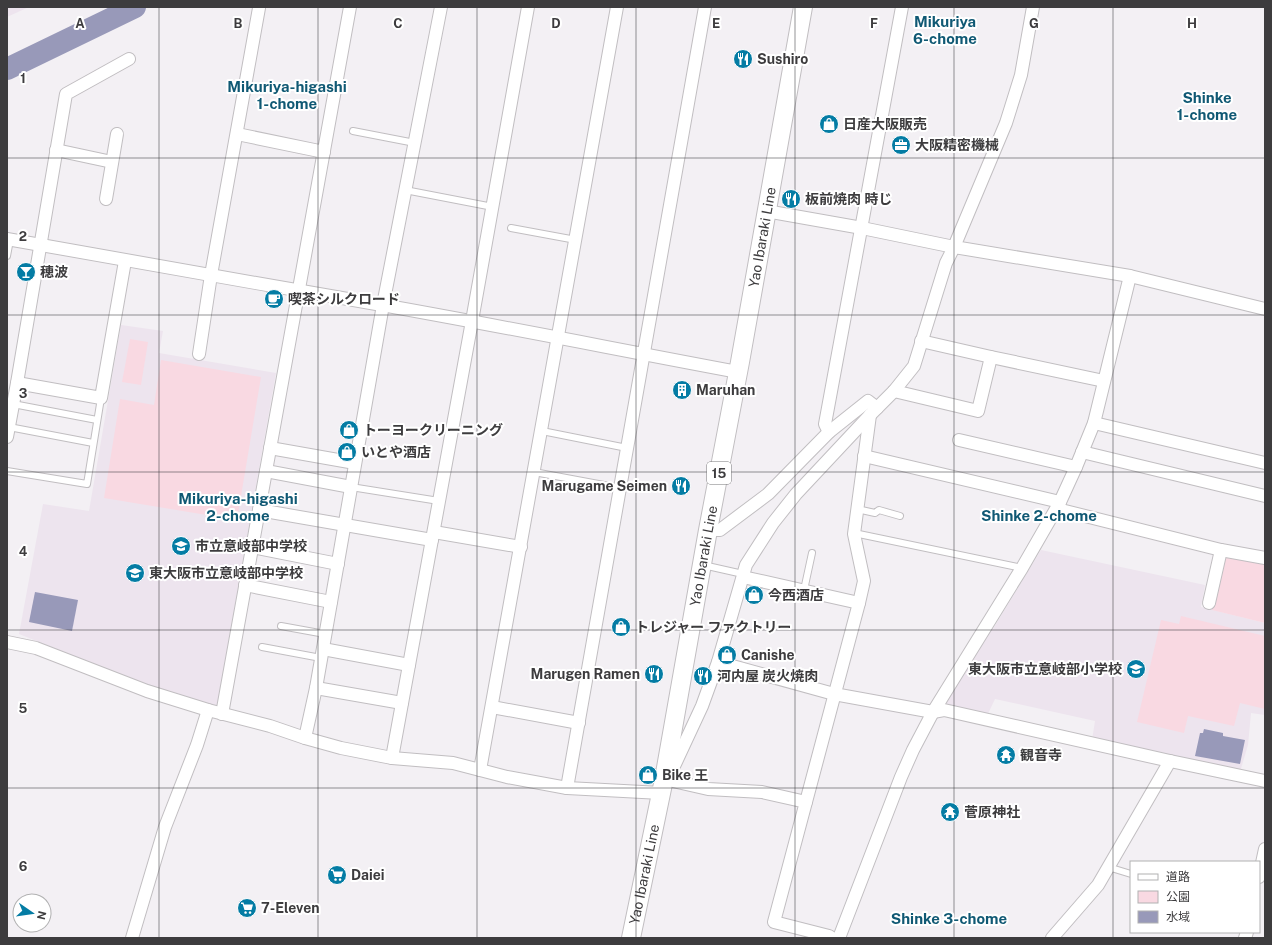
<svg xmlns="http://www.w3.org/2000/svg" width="1272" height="945" font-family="'Public Sans','Noto Sans JP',sans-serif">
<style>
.built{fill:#ede4ee}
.green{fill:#f9d9e2}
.water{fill:#9899b9}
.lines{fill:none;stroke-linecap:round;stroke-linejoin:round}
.river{stroke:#9899b9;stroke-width:22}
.lane-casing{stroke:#c1bec1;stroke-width:8}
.street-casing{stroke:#c1bec1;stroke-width:14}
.primary-casing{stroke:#c1bec1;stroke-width:20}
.lane{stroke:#fff;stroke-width:6}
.street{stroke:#fff;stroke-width:12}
.primary{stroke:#fff;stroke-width:18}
.grid{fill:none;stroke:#3d3c3e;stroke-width:1;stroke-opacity:0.55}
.labels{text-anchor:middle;stroke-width:4;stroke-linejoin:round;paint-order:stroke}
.shield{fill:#fff;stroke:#777678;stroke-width:1}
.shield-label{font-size:13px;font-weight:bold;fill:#3d3c3e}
.poi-label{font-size:14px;font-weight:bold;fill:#3d3c3e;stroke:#fff;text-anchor:start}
.street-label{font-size:14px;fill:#3d3c3e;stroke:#fff}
.neighbourhood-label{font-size:15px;font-weight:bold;fill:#105974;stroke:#fff}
.grid-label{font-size:13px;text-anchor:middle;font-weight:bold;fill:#3d3c3e;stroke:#fff;stroke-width:4;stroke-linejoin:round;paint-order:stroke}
</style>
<rect width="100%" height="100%" fill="#f3f0f4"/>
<g class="built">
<path d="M7 7H29L7 17Z"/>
<path d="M121 325 163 331 159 353 276 373 217 706 166 693 19 634 43 504 89 511Z"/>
<path d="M1041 550 1205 585 1201 607 1265 623V715L1251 713 1248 745 1240 772 1092 740 1095 721 995 699 986 718 942 705 989 630 993 629Z"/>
</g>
<g class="green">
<path d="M130 339 148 342 141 385 122 382Z"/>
<path d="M161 360 261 377 237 520 104 498 120 399 154 405Z"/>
<path d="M1229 555 1265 562V623L1212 610 1223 558Z"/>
<path d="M1181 616 1265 636V709L1240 703 1234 726 1188 716 1184 733 1137 722 1161 620 1179 624Z"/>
</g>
<g class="water">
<path d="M35 592 78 600 72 631 29 622Z"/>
<path d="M1204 729 1223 733V736L1245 740 1240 764 1195 756 1200 733H1203Z"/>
</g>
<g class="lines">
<path class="river" d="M7 69 135 7"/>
<g class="lane-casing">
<g id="lane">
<path d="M353 131 415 143"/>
<path d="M405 190 493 207"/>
<path d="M511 228 576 240"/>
<path d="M7 256 10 240"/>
<path d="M13 404 97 420"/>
<path d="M9 427 93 443"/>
<path d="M542 431 627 448"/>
<path d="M7 471 87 484 101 398"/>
<path d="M534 472 620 488"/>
<path d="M351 487 439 501"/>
<path d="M857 509 875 513 879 510 900 516"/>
<path d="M854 533 1022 568"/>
<path d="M703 565 743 574"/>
<path d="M804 590 812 553"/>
<path d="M281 626 325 634"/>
<path d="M262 647 321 658"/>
<path d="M1108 867 1131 874"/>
</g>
</g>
<g class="street-casing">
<g id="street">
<path d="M237 134 324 152"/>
<path d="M56 150 112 162"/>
<path d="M106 199 117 134"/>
<path d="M766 211 862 228 954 247 1130 276 1265 309"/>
<path d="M7 239C132 262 257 283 382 305 501 326 620 350 738 372"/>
<path d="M199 354 211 275 259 8"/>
<path d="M991 357 1104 381"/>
<path d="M17 383 101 398 125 261"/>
<path d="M894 391 978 411 991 357 921 341"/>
<path d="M1094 423 1265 463"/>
<path d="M829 432 825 424 902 7"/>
<path d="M7 437 17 383 66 94 129 59"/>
<path d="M959 440 1076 467"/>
<path d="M270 448 355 463"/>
<path d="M1082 452 1265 496"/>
<path d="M864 456 1060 502"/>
<path d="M266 471 351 487"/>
<path d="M1057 509 1221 550 1265 558"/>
<path d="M259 510 432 540"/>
<path d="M708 530H720L768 494 829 432 868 401 877 408"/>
<path d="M434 532 521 547"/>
<path d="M252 547 338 564"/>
<path d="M743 577 859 603"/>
<path d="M245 585 331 602"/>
<path d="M1209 603 1221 550"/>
<path d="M7 642 36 648 147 691 208 710 270 726 305 738 341 748 392 758 453 763 507 777 567 788 661 793"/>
<path d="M323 649 409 665"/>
<path d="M718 662 834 694 933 712 944 710 1170 761 1265 781"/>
<path d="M316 688 402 703"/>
<path d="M492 707 579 723"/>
<path d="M222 714 350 7"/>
<path d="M305 738 316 688 383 305 441 7"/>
<path d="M392 758 472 321 528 7"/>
<path d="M480 770 617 7"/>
<path d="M567 788 705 7"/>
<path d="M806 802 762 792 708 789 664 779 675 764 702 706 718 662 746 565 773 523 796 494 870 415 894 391 914 366 946 263 954 247 1006 123 1021 75 1033 7"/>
<path d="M1259 877 1265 849"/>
<path d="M132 938 165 827 197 745 208 710"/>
<path d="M832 938 829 936 774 922 859 603 864 581 854 534 870 415"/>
<path d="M839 938 901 777 913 750 933 712 1022 568 1060 502 1076 467 1094 423 1130 276"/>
<path d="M1052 938 1098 885 1170 761"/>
<path d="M1245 938 1247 932"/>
</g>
</g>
<g class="primary-casing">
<g id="primary">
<path id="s1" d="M631 938 664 779 708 530 740 362 803 7"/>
</g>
</g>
<use href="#lane" class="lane"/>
<use href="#street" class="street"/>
<use href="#primary" class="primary"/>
</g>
<path class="grid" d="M159 7V938M318 7V938M477 7V938M636 7V938M795 7V938M954 7V938M1113 7V938M7 158H1265M7 315H1265M7 472H1265M7 630H1265M7 788H1265"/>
<defs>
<g id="restaurant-disc" transform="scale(1)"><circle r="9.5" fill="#047ca4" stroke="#fff"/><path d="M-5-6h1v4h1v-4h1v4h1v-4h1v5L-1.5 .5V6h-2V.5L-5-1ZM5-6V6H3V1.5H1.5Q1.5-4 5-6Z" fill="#fff"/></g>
<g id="shop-disc" transform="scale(1)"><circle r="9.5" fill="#047ca4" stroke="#fff"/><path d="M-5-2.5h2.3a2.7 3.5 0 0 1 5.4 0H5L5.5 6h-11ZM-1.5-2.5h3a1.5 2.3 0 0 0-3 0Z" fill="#fff"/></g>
<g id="office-disc" transform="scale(1)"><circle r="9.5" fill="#047ca4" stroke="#fff"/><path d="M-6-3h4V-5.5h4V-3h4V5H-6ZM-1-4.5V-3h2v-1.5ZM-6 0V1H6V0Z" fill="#fff"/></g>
<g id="bar-disc" transform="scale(1)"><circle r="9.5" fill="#047ca4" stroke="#fff"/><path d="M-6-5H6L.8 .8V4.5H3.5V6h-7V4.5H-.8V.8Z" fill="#fff"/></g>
<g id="cafe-disc" transform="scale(1)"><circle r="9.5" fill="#047ca4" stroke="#fff"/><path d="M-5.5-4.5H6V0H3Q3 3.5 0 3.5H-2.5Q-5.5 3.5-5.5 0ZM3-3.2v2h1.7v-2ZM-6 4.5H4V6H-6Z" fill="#fff"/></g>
<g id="building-disc" transform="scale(1)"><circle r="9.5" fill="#047ca4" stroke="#fff"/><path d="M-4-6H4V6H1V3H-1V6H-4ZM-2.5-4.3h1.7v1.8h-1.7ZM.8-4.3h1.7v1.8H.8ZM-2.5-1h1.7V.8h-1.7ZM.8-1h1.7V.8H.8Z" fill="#fff"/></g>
<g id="school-disc" transform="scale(1)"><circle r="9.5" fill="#047ca4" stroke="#fff"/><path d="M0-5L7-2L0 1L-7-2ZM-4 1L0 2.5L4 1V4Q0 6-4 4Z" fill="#fff"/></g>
<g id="temple-disc" transform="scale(1)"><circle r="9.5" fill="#047ca4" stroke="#fff"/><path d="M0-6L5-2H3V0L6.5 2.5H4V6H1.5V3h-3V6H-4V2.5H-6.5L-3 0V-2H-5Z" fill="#fff"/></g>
<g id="supermarket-disc" transform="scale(1)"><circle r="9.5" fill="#047ca4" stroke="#fff"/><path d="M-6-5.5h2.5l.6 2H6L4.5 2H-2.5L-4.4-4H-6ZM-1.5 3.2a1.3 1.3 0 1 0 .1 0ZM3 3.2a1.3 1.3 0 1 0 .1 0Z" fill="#fff"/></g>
</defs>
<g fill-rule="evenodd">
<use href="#restaurant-disc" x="743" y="59"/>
<use href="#shop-disc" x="829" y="124"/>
<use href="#office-disc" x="901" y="145"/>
<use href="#restaurant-disc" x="791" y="199"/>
<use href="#bar-disc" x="26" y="272"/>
<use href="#cafe-disc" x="274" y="299"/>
<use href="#building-disc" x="682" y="390"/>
<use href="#shop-disc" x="349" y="430"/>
<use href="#shop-disc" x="347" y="452"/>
<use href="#restaurant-disc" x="681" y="486"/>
<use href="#school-disc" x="181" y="546"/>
<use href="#school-disc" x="135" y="573"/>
<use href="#shop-disc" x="754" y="595"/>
<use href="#shop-disc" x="621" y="627"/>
<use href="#shop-disc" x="727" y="655"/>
<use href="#school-disc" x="1136" y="669"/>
<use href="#restaurant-disc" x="654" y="674"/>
<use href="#restaurant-disc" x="703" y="676"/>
<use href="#temple-disc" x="1006" y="755"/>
<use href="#shop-disc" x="648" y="775"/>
<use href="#temple-disc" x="950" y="812"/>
<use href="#supermarket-disc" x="337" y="875"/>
<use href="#supermarket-disc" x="247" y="908"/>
</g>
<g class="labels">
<rect class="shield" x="707" y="462" width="24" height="22" rx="3"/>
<g class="shield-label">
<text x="719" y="478">15</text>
</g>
<g class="poi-label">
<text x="757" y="64">Sushiro</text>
<text x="843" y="129">日産大阪販売</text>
<text x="915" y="150">大阪精密機械</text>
<text x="805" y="204">板前焼肉 時じ</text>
<text x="40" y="277">穂波</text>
<text x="288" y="304">喫茶シルクロード</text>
<text x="696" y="395">Maruhan</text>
<text x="363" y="435">トーヨークリーニング</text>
<text x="361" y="457">いとや酒店</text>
<text x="667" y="491" text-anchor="end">Marugame Seimen</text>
<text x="195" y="551">市立意岐部中学校</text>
<text x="149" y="578">東大阪市立意岐部中学校</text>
<text x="768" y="600">今西酒店</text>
<text x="635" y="632">トレジャー ファクトリー</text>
<text x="741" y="660">Canishe</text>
<text x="1122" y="674" text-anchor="end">東大阪市立意岐部小学校</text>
<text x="640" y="679" text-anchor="end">Marugen Ramen</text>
<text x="717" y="681">河内屋 炭火焼肉</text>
<text x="1020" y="760">観音寺</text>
<text x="662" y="780">Bike 王</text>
<text x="964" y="817">菅原神社</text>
<text x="351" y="880">Daiei</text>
<text x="261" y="913">7-Eleven</text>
</g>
<g class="street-label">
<text dy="5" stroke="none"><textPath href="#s1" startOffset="713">Yao Ibaraki Line</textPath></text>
<text dy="5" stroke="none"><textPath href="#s1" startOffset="389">Yao Ibaraki Line</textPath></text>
<text dy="5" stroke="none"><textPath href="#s1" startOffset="65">Yao Ibaraki Line</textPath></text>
</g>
<g class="neighbourhood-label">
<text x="945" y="27">Mikuriya<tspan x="945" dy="17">6-chome</tspan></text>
<text x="287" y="92">Mikuriya-higashi<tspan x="287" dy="17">1-chome</tspan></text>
<text x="1207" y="103">Shinke<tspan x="1207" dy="17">1-chome</tspan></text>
<text x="238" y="504">Mikuriya-higashi<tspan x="238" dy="17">2-chome</tspan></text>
<text x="1039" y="521">Shinke 2-chome</text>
<text x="949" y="924">Shinke 3-chome</text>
</g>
</g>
<g class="grid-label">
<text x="80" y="28">A</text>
<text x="238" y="28">B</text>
<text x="398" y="28">C</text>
<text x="556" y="28">D</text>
<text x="716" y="28">E</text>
<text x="874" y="28">F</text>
<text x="1034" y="28">G</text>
<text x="1192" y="28">H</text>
<text x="23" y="83">1</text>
<text x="23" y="241">2</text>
<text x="23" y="398">3</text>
<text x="23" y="556">4</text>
<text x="23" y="713">5</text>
<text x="23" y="871">6</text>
</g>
<rect width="1272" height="945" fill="none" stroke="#3d3c3e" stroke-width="16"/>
<rect x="1130" y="861" width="130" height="72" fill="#ffffff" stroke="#b1b1b2"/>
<rect x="1138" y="874" width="20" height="6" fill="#ffffff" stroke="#b1b1b2"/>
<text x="1166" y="881" font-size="12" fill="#3d3c3e">道路</text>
<rect x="1138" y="891" width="20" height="12" fill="#f9d9e2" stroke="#b1b1b2"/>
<text x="1166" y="901" font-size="12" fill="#3d3c3e">公園</text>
<rect x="1138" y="911" width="20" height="12" fill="#9899b9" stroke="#b1b1b2"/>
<text x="1166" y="921" font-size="12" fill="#3d3c3e">水域</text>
<g transform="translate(32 913) rotate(103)"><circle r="19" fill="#ffffff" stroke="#b1b1b2"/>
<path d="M0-3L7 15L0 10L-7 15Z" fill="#047ca4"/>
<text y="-6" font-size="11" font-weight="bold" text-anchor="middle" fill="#3d3c3e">N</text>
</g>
</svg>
